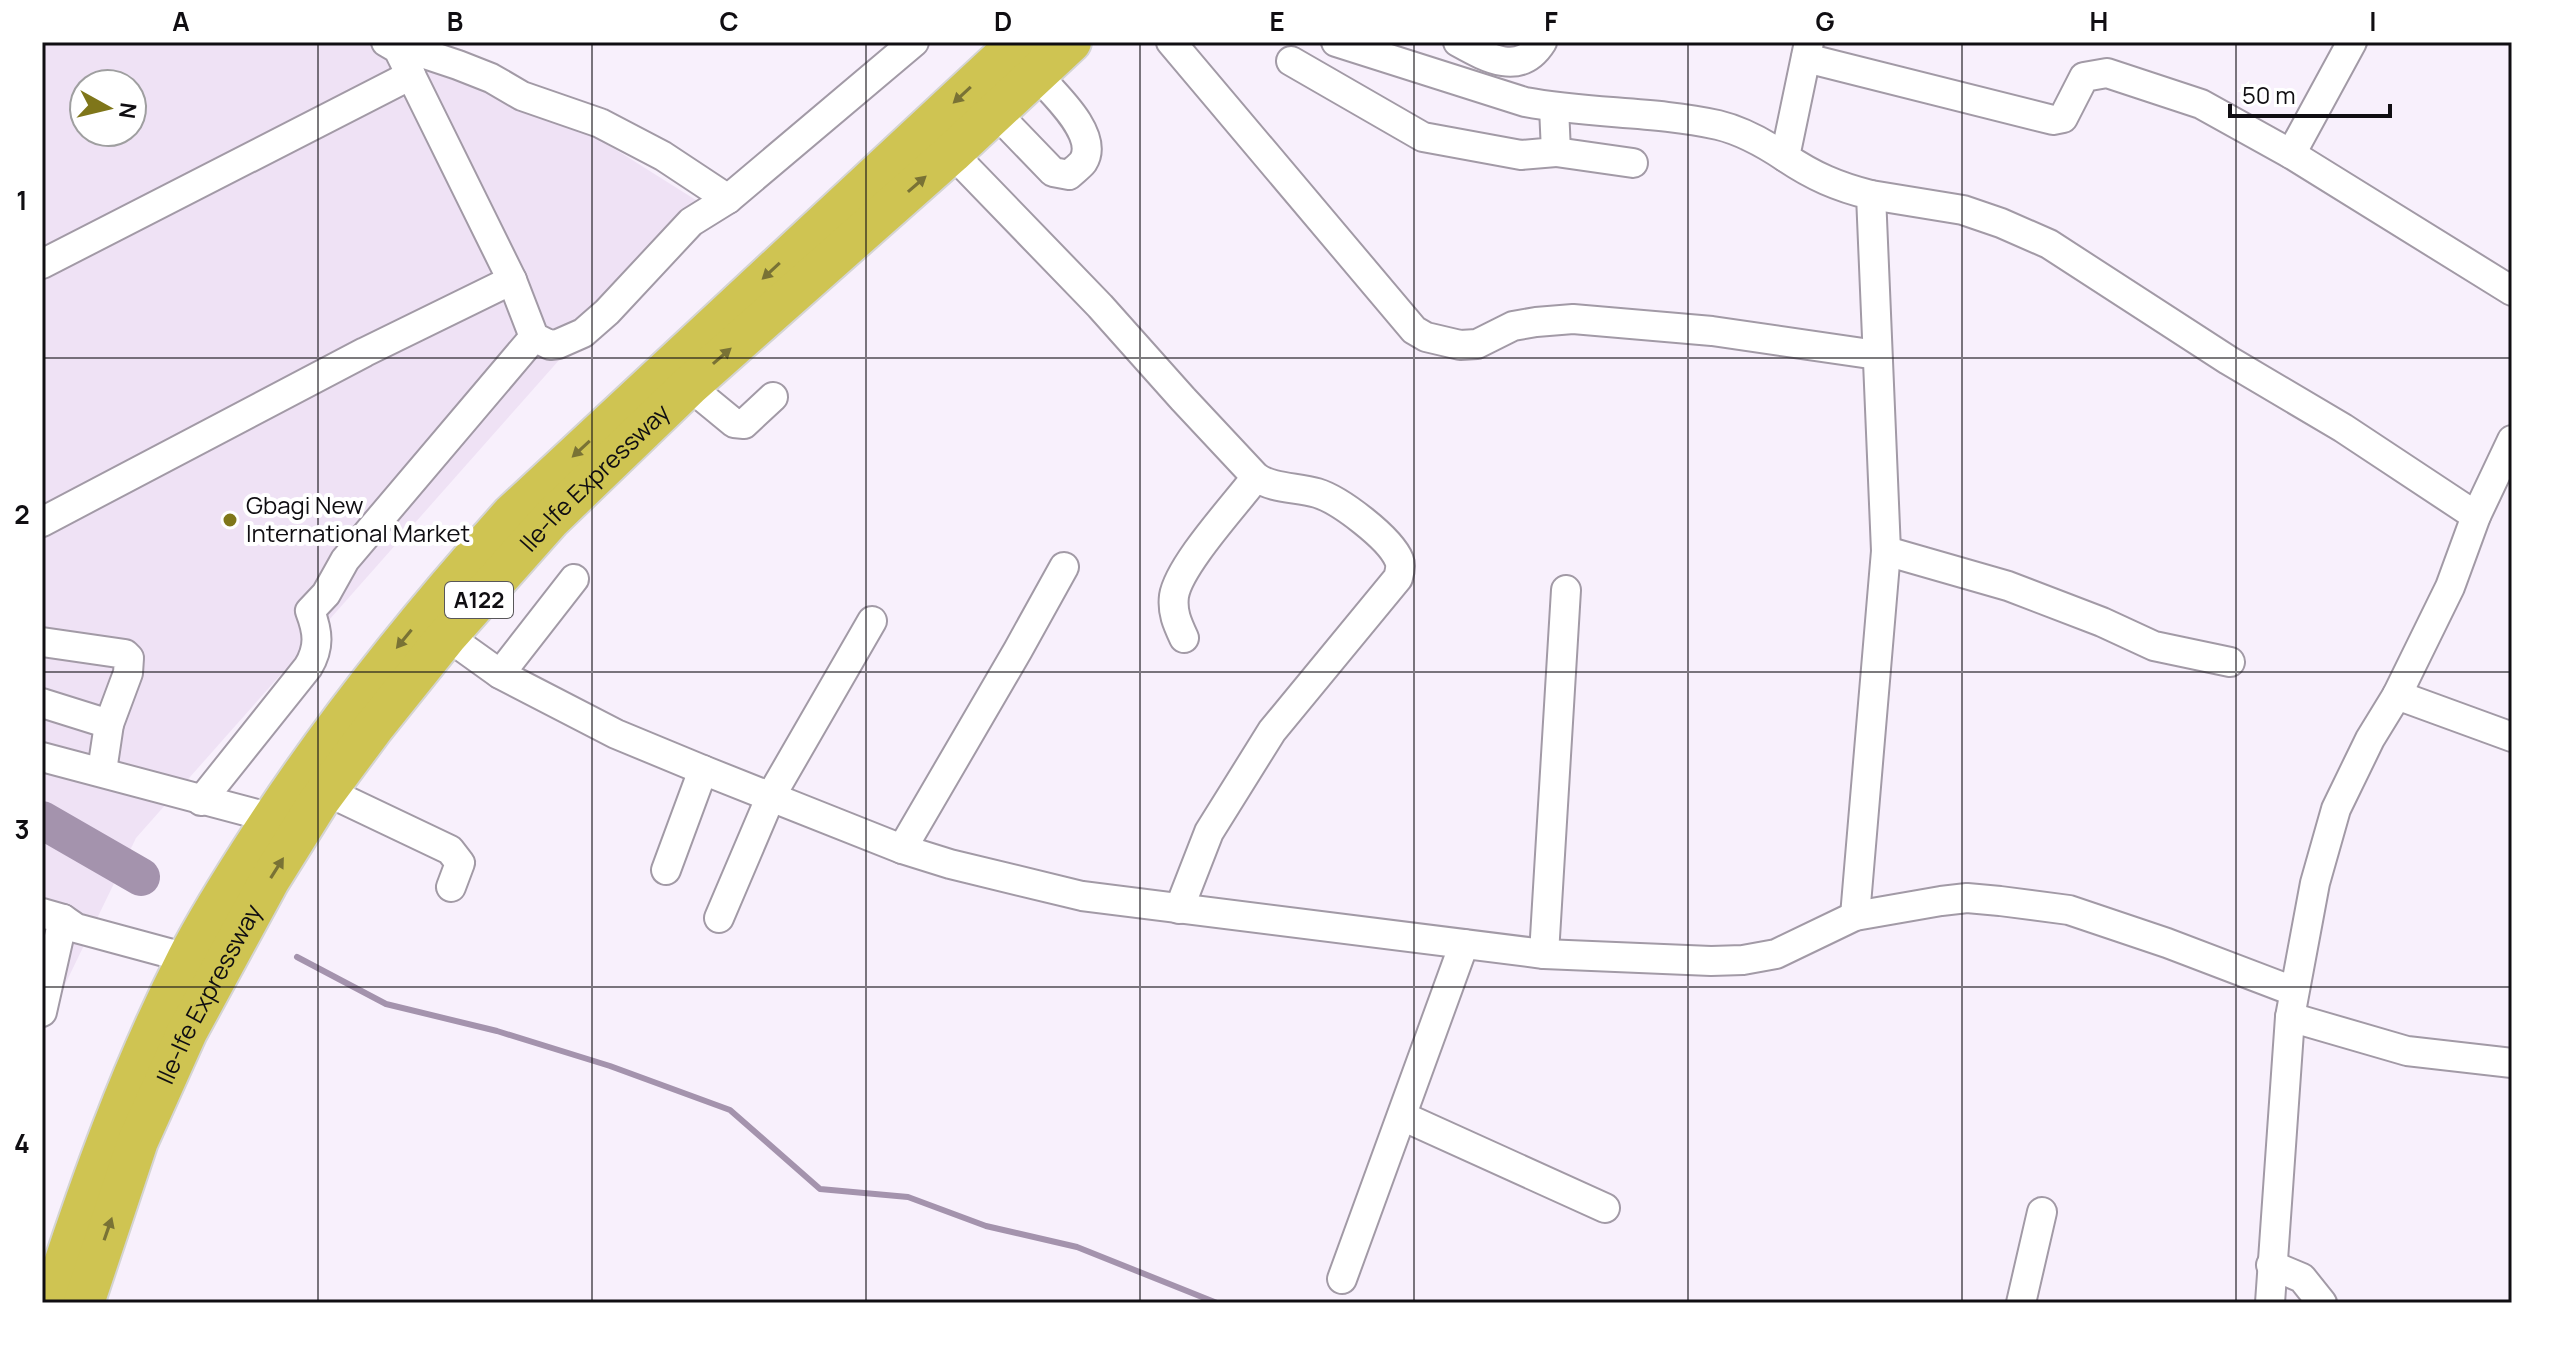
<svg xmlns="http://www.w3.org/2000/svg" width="2554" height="1345" font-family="Manrope,sans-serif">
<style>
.built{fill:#efe2f5;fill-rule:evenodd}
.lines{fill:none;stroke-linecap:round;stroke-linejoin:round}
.stream{stroke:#a493ad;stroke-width:6}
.river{stroke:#a493ad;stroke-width:38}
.minor-casing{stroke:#a29aa6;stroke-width:32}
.highway-casing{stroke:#d4d4d4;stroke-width:44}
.minor{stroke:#fff;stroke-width:28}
.highway{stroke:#cfc452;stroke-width:40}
.oneway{fill:#797235}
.grid{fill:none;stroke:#100e12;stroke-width:2;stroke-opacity:0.55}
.poi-dot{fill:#7f761a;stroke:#fff;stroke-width:3}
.labels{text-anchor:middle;stroke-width:8;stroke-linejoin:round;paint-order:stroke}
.shield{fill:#fff;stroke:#585659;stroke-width:2}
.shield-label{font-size:22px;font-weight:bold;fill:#100e12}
.street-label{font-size:24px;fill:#100e12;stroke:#fff}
.poi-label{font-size:24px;fill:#100e12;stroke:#fff;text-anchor:start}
.neatline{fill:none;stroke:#100e12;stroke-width:3}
.grid-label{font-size:26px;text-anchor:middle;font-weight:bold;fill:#100e12}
</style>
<rect width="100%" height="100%" fill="#f8f0fc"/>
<path class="built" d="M42 42H445L699 202 136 838 42 1032ZM84 84H132V132H84Z"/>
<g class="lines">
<path class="stream" d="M297 957 386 1004 497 1031 610 1066 730 1110 820 1189 908 1197 986 1226 1077 1247 1217 1303"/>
<path class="river" d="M42 820 141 877"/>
<g class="minor-casing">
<g id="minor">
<path d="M386 42 398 49 512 280 534 337 550 345 558 344 583 333 607 312 691 222 728 199 914 42"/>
<path d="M1171 42 1414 330 1426 337 1460 345 1477 344 1513 326 1536 322 1573 319 1712 331 1877 355"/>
<path d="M1336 42 1525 102C1589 114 1655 111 1718 125 1743 131 1764 143 1785 157"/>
<path d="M1458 42C1487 58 1520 77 1542 42"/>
<path d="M1809 42 1785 157C1813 176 1838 187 1871 195L1886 551 1855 916"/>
<path d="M398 49 422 53 458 65 491 78 522 96 600 123 663 156 728 199"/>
<path d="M1806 58 2053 120 2063 118 2084 77 2107 73 2201 104 2291 154 2512 291"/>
<path d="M1291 61 1423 137 1521 155 1556 152 1554 107"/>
<path d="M996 113 1053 172 1069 175C1073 171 1080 166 1083 162 1100 135 1054 94 1037 75"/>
<path d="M1556 152 1633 163"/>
<path d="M952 153 1100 306 1183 399 1256 477C1273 489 1297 487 1317 493 1340 500 1390 538 1399 560 1401 565 1400 571 1398 578L1272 731 1209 832 1179 909"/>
<path d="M2291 154 2352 42"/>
<path d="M1871 195 1963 210 2001 223 2049 244 2228 360 2343 428 2476 516"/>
<path d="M42 264 411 75"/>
<path d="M689 386 734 423 744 424 773 397"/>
<path d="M42 522 365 352 512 280"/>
<path d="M1886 551 2008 586 2102 622 2154 646 2230 662"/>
<path d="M447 636 500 674 616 734 703 770 902 849 950 864 1082 896 1544 954 1711 961 1743 960 1776 954 1855 916 1941 901 1967 898 2000 901 2069 910 2167 943 2293 991"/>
<path d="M1184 638C1177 623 1172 612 1174 596 1179 565 1236 504 1256 477"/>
<path d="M42 642 125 654 129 658 128 673 109 724"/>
<path d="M500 674 574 579"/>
<path d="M2397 695 2512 737"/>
<path d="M42 703 109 724 102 771"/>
<path d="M42 757 272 818"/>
<path d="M326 791 450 850 460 863 451 887"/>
<path d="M201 801 308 667C320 647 318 632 310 611L326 594 345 560 534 337"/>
<path d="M902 849 1018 650 1064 567"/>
<path d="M666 870 703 770"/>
<path d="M42 913 63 919 76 928 187 958"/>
<path d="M719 918 771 796 872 621"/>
<path d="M1544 954 1566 590"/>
<path d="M42 1012 63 919"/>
<path d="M2290 1017 2407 1051 2512 1063"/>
<path d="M1402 1116 1605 1208"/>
<path d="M2271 1265 2302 1278 2322 1303"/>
<path d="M1342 1279 1464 944"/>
<path d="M2021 1303 2042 1212"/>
<path d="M2270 1303 2290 1017 2315 883 2336 809 2370 739 2397 695 2450 587 2476 516 2512 440"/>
</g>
</g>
<g class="highway-casing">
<g id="highway">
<path d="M51 1303C89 1186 131 1069 187 959 209 916 236 874 262 834 336 720 421 615 512 514L1019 42"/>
<path id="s1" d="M84 1303 138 1141 187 1032 269 881 319 801 374 727 447 636 551 519 689 386 952 153 1071 42"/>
</g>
</g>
<use href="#minor" class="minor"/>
<use href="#highway" class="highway"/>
</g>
<defs><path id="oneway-solid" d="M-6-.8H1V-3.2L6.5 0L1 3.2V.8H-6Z" transform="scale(2)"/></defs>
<g class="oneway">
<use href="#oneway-solid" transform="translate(962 95) rotate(137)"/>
<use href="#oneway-solid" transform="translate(917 184) rotate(-41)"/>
<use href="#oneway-solid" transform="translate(771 271) rotate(137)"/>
<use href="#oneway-solid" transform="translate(722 356) rotate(-41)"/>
<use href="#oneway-solid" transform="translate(581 449) rotate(137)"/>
<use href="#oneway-solid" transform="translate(404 639) rotate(129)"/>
<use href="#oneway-solid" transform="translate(277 868) rotate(-58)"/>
<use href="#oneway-solid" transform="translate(108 1229) rotate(-71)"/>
</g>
<path class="grid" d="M318 42V1303M592 42V1303M866 42V1303M1140 42V1303M1414 42V1303M1688 42V1303M1962 42V1303M2236 42V1303M42 358H2512M42 672H2512M42 987H2512"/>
<circle class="poi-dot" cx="230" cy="520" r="8"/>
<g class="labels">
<rect class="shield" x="445" y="582" width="68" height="36" rx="6"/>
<g class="shield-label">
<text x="479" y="608">A122</text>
</g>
<g class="street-label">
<text dy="8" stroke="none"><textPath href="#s1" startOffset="982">Ile-Ife Expressway</textPath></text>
<text dy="8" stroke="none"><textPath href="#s1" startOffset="334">Ile-Ife Expressway</textPath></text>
</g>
<g class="poi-label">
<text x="246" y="514">Gbagi New<tspan x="246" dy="28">International Market</tspan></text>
</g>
</g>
<rect width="2554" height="1345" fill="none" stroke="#ffffff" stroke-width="88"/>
<g transform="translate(108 108) rotate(98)"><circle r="38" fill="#ffffff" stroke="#9f9fa0" stroke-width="2"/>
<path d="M0-6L14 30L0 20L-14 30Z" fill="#7f761a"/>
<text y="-12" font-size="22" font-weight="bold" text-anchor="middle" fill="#100e12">N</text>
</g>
<path d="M2230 104v12h160v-12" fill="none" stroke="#100e12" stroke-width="4"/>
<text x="2242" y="104" font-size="24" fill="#100e12" stroke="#ffffff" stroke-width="6" paint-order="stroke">50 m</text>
<rect x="44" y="44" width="2466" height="1257" class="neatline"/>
<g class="grid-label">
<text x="181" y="31">A</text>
<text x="455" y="31">B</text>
<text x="729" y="31">C</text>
<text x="1003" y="31">D</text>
<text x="1277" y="31">E</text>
<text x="1551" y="31">F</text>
<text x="1825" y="31">G</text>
<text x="2099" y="31">H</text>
<text x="2373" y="31">I</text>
<text x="22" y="210">1</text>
<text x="22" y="524">2</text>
<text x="22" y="839">3</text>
<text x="22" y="1153">4</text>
</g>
</svg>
